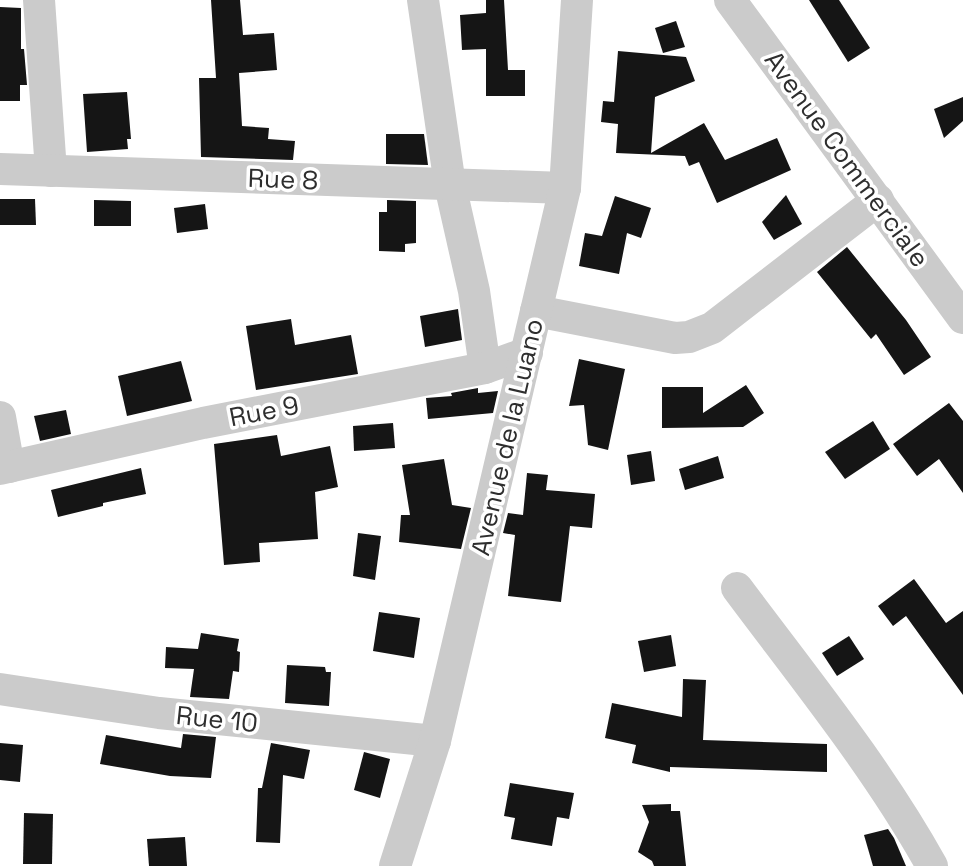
<svg xmlns="http://www.w3.org/2000/svg" width="963" height="866" font-family="'Space Grotesk',sans-serif">
<style>
.building{fill:#151515}
.lines{fill:none;stroke-linecap:round;stroke-linejoin:round}
.minor{stroke:#cbcbcb;stroke-width:32}
.labels{text-anchor:middle;stroke-width:7;stroke-linejoin:round;paint-order:stroke}
.street-label{font-size:26px;fill:#2e2e2e;stroke:#fff}
</style>
<rect width="100%" height="100%" fill="#fff"/>
<g class="building">
<path d="M211 0H240L243 35 274 33 277 70 239 73 242 126 269 128 268 139 295 141 293 160 201 157 199 78H216Z"/>
<path d="M486 0H504L508 70H525V96H486V49L462 50 460 15 486 13Z"/>
<path d="M809 0H839L870 48 848 62Z"/>
<path d="M0 7 21 8V49H24L27 85H20V101H0Z"/>
<path d="M676 21 685 47 663 53 655 28Z"/>
<path d="M618 51 686 57 695 81 655 97 651 153 704 123 725 160 777 138 791 170 717 203 699 162 689 166 685 156 616 153 618 124 601 122 603 101 614 102Z"/>
<path d="M127 92 131 139H127L128 149 87 152 83 94Z"/>
<path d="M963 97V121L944 138 934 109Z"/>
<path d="M386 134H424L428 165 386 164Z"/>
<path d="M786 195 802 224 774 240 762 222Z"/>
<path d="M615 196 651 208 641 238 627 233 619 274 579 266 585 233 602 236Z"/>
<path d="M0 199H35L36 225H0Z"/>
<path d="M94 200 131 201V226H94Z"/>
<path d="M387 200 416 201V243L405 244V252L379 251V212H387Z"/>
<path d="M205 204 208 229 177 233 174 208Z"/>
<path d="M847 247 906 320 931 357 904 375 876 334 871 339 817 272Z"/>
<path d="M458 309 462 340 425 347 420 316Z"/>
<path d="M291 319 295 345 351 335 358 374 256 390 246 326Z"/>
<path d="M579 359 625 369 608 450 588 445 584 405 569 406Z"/>
<path d="M181 361 192 401 127 416 118 376Z"/>
<path d="M746 385 764 413 743 427 662 428V387H703V413Z"/>
<path d="M478 388V393L498 391 493 413 428 419 426 398 452 396 451 393Z"/>
<path d="M949 403 963 421V493L939 459 917 476 893 444Z"/>
<path d="M66 410 71 434 40 441 34 416Z"/>
<path d="M873 421 890 449 845 479 825 452Z"/>
<path d="M393 423 395 448 354 451 353 426Z"/>
<path d="M277 435 281 456 330 446 338 487 315 492 318 539 259 543 260 562 224 565 214 444Z"/>
<path d="M651 451 655 481 631 485 627 455Z"/>
<path d="M718 456 724 478 685 490 679 469Z"/>
<path d="M444 459 452 505 471 508 461 549 399 542 401 515H410L402 465Z"/>
<path d="M141 468 146 494 103 503V506L58 517 51 490Z"/>
<path d="M527 473 548 475 546 490 595 494 592 528 570 526 561 602 508 596 515 535 503 533 508 513 523 515Z"/>
<path d="M358 533 381 536 375 580 353 576Z"/>
<path d="M914 579 946 623 963 611V695L906 616 893 626 878 606Z"/>
<path d="M379 612 420 618 414 658 373 651Z"/>
<path d="M201 633 239 639 237 651 240 652 239 672 233 671 229 699 190 697 194 669 165 668 166 647 198 649Z"/>
<path d="M671 635 676 666 644 672 638 641Z"/>
<path d="M849 636 864 659 837 676 822 653Z"/>
<path d="M287 665 325 667 326 672H331L329 706 285 703Z"/>
<path d="M683 679 706 680 703 740 827 744V772L670 767V772L632 763 636 745 605 738 612 703 682 717Z"/>
<path d="M183 734 216 737 211 778 170 776 100 764 106 735 181 748Z"/>
<path d="M0 743 23 745 20 782 0 780Z"/>
<path d="M271 743 310 750 304 779 283 775 280 843 256 842 258 788H262Z"/>
<path d="M364 752 390 759 380 798 354 790Z"/>
<path d="M510 783 574 793 569 819 557 817 552 846 511 839 515 818 504 816Z"/>
<path d="M671 804V811H680L686 866H654L652 861 638 852 649 822 642 805Z"/>
<path d="M24 813 53 814 52 864H23Z"/>
<path d="M888 829 894 838 906 866H873L864 835Z"/>
<path d="M185 837 187 866H149L147 839Z"/>
</g>
<g class="lines">
<g class="minor">
<path d="M39 0 51 171"/>
<path d="M423 0 450 185 474 291 485 368"/>
<path d="M730 0 963 318"/>
<path d="M0 169 565 188"/>
<path d="M536 311 675 338 689 337 712 328 878 200"/>
<path d="M0 417 9 467"/>
<path d="M0 469 203 423 485 368 527 353"/>
<path d="M737 588C804 678 877 767 932 866"/>
<path d="M0 689 159 713 435 741"/>
<path d="M395 866 435 741 565 188 577 0"/>
</g>
</g>
<g class="labels">
<g class="street-label">
<text transform="translate(847 159) rotate(54)" y="9">Avenue Commerciale</text>
<text transform="translate(283 179) rotate(2)" y="9">Rue 8</text>
<text transform="translate(264 411) rotate(-11)" y="9">Rue 9</text>
<text transform="translate(507 437) rotate(-77)" y="9">Avenue de la Luano</text>
<text transform="translate(217 719) rotate(6)" y="9">Rue 10</text>
</g>
</g>
</svg>
